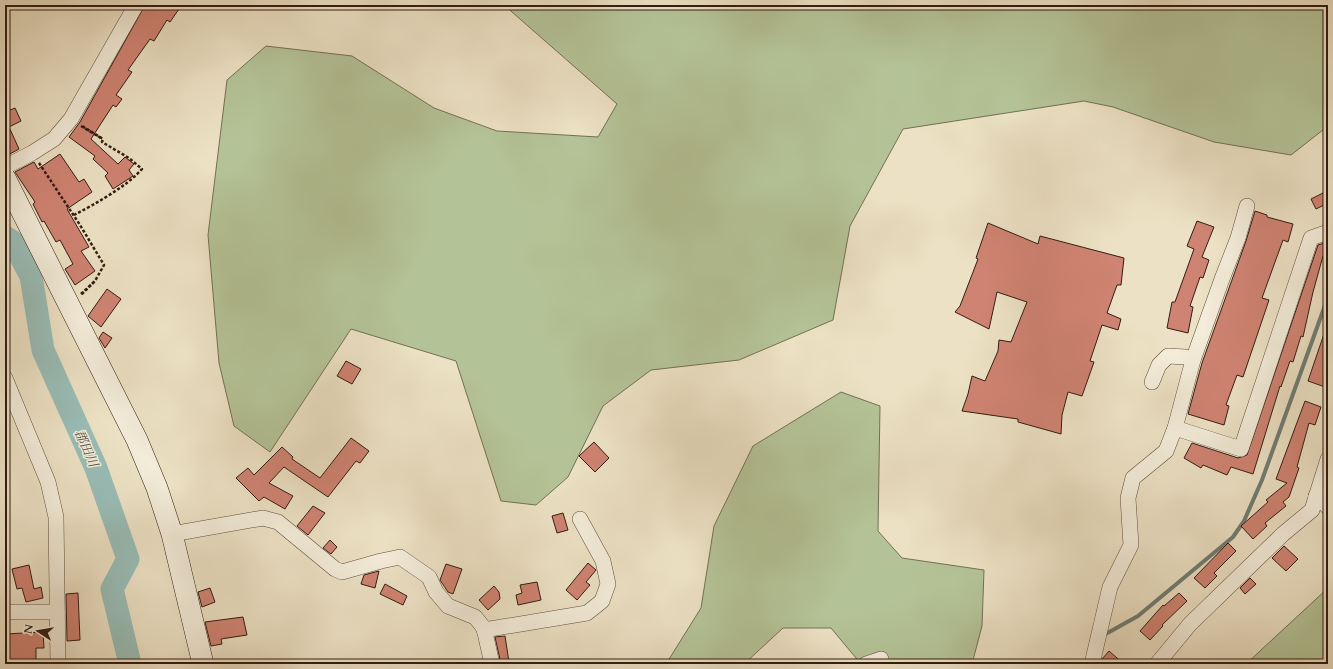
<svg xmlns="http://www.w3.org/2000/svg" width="1333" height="669" font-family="Cardo,'Noto Serif JP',serif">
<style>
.green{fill:#b4c397;stroke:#747054}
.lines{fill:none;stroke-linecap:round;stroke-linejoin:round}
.stream{stroke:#707d74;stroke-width:4}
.river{stroke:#99bdb6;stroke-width:23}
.building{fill:#cf8372;stroke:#331c12}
.street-casing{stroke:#614d3e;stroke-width:16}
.secondary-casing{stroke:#331c12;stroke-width:22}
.path{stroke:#331c12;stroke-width:2.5;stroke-dasharray:3 2;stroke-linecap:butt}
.street{stroke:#f3ecd9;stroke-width:15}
.secondary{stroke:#f3ecd9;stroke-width:21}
.labels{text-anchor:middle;stroke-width:3;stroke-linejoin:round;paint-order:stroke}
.water-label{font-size:13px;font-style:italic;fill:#524c43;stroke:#f3ecd9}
</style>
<rect width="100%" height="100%" fill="#ece1c4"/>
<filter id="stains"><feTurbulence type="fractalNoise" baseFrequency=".005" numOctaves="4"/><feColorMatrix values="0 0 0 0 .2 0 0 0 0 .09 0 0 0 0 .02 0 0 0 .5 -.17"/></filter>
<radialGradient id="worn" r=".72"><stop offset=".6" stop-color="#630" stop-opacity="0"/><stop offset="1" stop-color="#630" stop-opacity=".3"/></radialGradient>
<g class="green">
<path d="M504 5H1328V126L1291 155 1214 142 1113 107 1084 101 903 129 850 226 833 320 739 360 651 370 603 406 568 477 536 505 501 501 456 361 351 329 270 452 234 426 219 363 208 235 227 80 266 46 352 56 434 108 497 131 598 137 617 104Z"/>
<path d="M841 392 880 406 878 531 902 558 984 570 982 626 972 664H861L831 628H783L744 664H666L701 608 714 526 753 446Z"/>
<path d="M1328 588V664H1246Z"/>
</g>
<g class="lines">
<path class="stream" d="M1102 636 1138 616 1233 537 1244 521 1262 480 1328 297"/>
<path class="river" d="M5 237 13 242 31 276 43 350 96 468 128 559 112 589 130 664"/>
</g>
<g class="building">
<path d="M145 5H173L179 9 170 22 167 20 154 41 150 39 128 70 132 72 116 95 122 99 116 107 113 105 91 139 118 164 125 157 134 164 129 170 133 176 113 189 105 176 108 173 93 159 95 156 69 137 80 122Z"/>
<path d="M15 108 21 121 9 127 19 149 6 156 5 112Z"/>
<path d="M60 154 79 182 84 179 92 192 67 209 89 247 81 251 95 271 75 285 65 269 73 264 60 240 56 242 44 221 42 222 33 204 35 202 15 172 34 162 38 169Z"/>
<path d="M1323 193 1328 203 1316 209 1311 199Z"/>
<path d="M1255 211 1267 215V217L1293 224 1288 242 1283 240 1262 298 1269 300 1243 377 1237 375 1226 405 1229 406 1224 425 1188 414 1202 363 1246 241Z"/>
<path d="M1197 221 1214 227 1202 257 1209 260 1203 278 1200 277 1190 306 1193 307 1188 333 1167 328 1172 302H1175L1194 249 1187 246Z"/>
<path d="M988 223 1038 244 1040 236 1124 258 1121 285H1117L1107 313 1121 319 1118 330 1102 325 1090 361 1094 362 1082 396 1068 392 1062 415 1061 434 1018 422V419L962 411 968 394 972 376 985 381 998 351 999 340 1011 342 1027 302 997 292 989 329 955 312 960 306 978 259 976 258Z"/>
<path d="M1328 242 1325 256H1323L1313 292 1303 337 1301 336 1293 362 1290 361 1281 387 1280 386 1253 474 1231 467 1227 475 1203 465 1201 468 1184 458 1192 443 1238 458 1247 455 1318 245Z"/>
<path d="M107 289 121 299 101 327 88 316Z"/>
<path d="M1327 325 1328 326V388L1308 381Z"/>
<path d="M103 332 112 338 105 348 99 338Z"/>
<path d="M346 361 361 369 352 384 337 376Z"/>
<path d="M1305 401 1321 407 1315 425 1309 423 1297 467 1299 468 1289 497 1283 502 1286 506 1265 523 1267 526 1253 539 1241 526 1268 502 1266 500 1287 483 1276 479Z"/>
<path d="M351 438 369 451 360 463 356 461 328 497 284 467 269 483 293 496 285 509 264 497 259 501 236 478 248 468 254 475 282 447 293 457 292 459 320 478Z"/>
<path d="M594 442 609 458 595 472 579 456Z"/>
<path d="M313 506 325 513 308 535 297 526Z"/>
<path d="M563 513 568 530 557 533 552 516Z"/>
<path d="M330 540 337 547 331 554 323 548Z"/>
<path d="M1228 543 1236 551 1214 573 1217 576 1205 588 1194 578Z"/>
<path d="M1284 546 1298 559 1286 571 1272 558Z"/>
<path d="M588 563 596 570 586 582 590 585 577 600 566 590Z"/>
<path d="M446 564 462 569 453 594 448 592 440 580Z"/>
<path d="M29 565 34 589 41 587 43 598 26 602 22 588 17 589 12 569Z"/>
<path d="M379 571 375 588 361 584 364 575Z"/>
<path d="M1250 578 1256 584 1245 594 1240 588Z"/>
<path d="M537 582 541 600 518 605 516 595 522 593 520 585Z"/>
<path d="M385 584 407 596 403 605 380 594Z"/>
<path d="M494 586 499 592 500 599 488 610 479 600Z"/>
<path d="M210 588 215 602 202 607 198 592Z"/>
<path d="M78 593 80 640 67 641 66 594Z"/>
<path d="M1179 593 1187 601 1162 625 1163 626 1150 640 1140 631 1163 605 1164 606Z"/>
<path d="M243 617 247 635 221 639 222 644 211 646 205 622Z"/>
<path d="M43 632 44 648H36V662L5 664V634Z"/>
<path d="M505 636 509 662 501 664 495 637Z"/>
<path d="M1109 651 1124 664H1101L1102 659Z"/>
</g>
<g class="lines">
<g class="street-casing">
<g id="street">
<path d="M5 167 32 153 54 139 71 119 136 5"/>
<path d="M5 378 48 482 56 517 58 664"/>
<path d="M1152 382 1159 365 1168 356 1185 357 1193 360"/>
<path d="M1175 428 1241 449 1311 238 1328 232"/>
<path d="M1316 496 1328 507"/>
<path d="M172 534 263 518 278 522 335 569 342 572 381 561 400 557 429 577 436 592 448 606 475 617 484 628 492 664"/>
<path d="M5 612H57"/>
<path d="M484 630 587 613 602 601 608 584 603 561 580 519"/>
<path d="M866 664 881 659"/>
<path d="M1092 664 1110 587 1131 545 1128 498 1133 478 1166 451 1175 428 1193 360 1222 279 1238 238 1247 206"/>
<path d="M1157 664 1190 624 1283 534 1312 510 1328 459"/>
</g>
</g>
<g class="secondary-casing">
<path id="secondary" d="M5 178 137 440 157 488 172 534 203 664"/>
</g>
<g class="path">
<path d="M81 126 101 138"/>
<path d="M39 163 80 225 104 265 95 281 81 295"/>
<path d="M74 215C95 204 126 187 142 169L129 158 102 142 103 139 82 126"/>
<path d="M81 294 95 281"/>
</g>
<use href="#street" class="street"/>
<use href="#secondary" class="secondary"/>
</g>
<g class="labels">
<g class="water-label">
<text transform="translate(87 448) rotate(66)" y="5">郡田川</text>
</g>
</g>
<rect width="1333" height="669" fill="none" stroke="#ece1c4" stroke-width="20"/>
<rect x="6" y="6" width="1321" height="657" fill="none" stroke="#331c12" stroke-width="2"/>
<rect x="10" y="10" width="1313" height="649" fill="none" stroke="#331c12"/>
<g transform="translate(38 631) rotate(282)" stroke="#f3ecd9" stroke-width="3" paint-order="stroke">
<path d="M0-3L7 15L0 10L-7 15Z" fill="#331c12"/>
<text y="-6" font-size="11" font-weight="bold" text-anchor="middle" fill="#331c12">N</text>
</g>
<rect width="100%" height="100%" filter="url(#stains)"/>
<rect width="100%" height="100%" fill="url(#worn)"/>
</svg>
